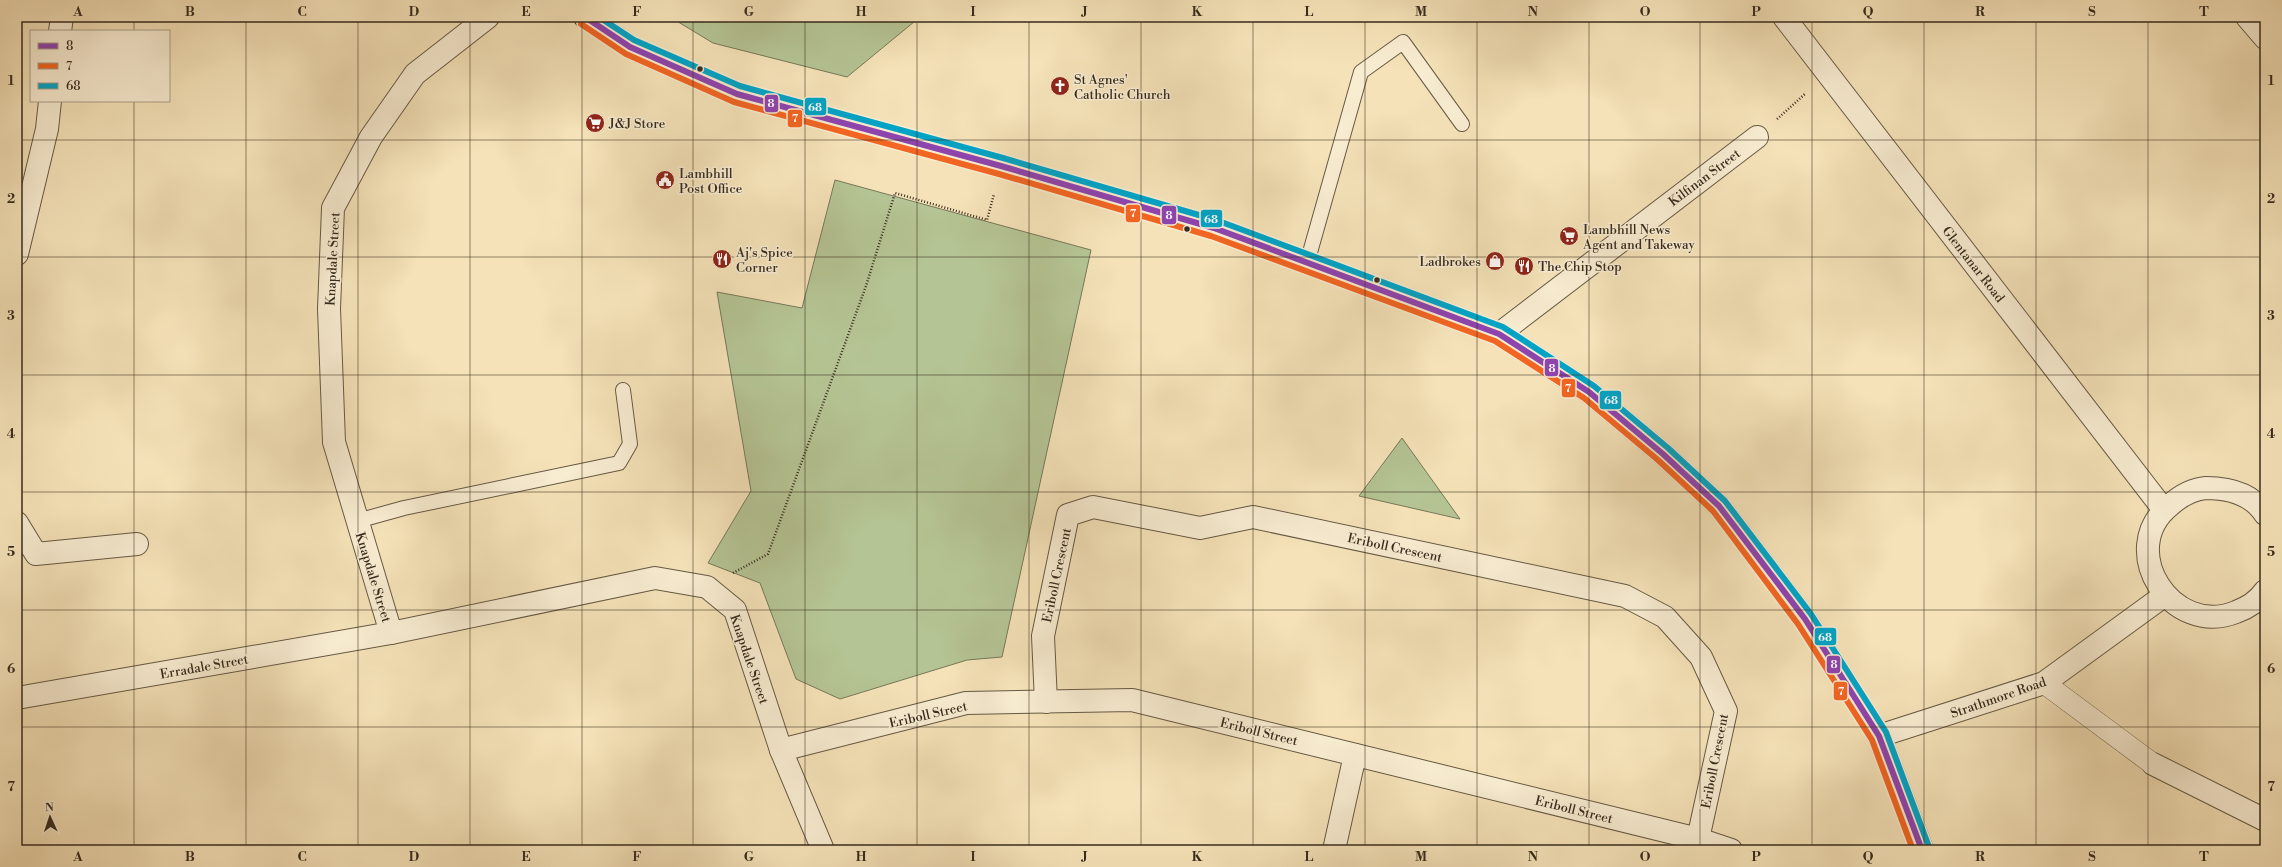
<svg xmlns="http://www.w3.org/2000/svg" width="2282" height="867" font-family="'Libre Bodoni',serif">
<style>
.green{fill:#b5c494;stroke:#767859}
.lines{fill:none;stroke-linecap:round;stroke-linejoin:round}
.service-casing{stroke:#665944;stroke-width:16}
.pedestrian-casing{stroke:#665944;stroke-width:22}
.minor-casing{stroke:#665944;stroke-width:24}
.primary-casing{stroke:#372b1e;stroke-width:24}
.path{stroke:#372b1e;stroke-width:2.5;stroke-dasharray:1 2;stroke-linecap:butt}
.service{stroke:#f8ecd1;stroke-width:14}
.pedestrian{stroke:#f8ecd1;stroke-width:21}
.minor{stroke:#f8ecd1;stroke-width:22}
.primary{stroke:#f5e2b8;stroke-width:22}
.bus-1-casing{stroke:#f8ecd1;stroke-width:9}
.bus-2-casing{stroke:#f8ecd1;stroke-width:9}
.bus-3-casing{stroke:#f8ecd1;stroke-width:9}
.bus-1{stroke:#8e44ad;stroke-width:6}
.bus-2{stroke:#f26522;stroke-width:6}
.bus-3{stroke:#03a3c5;stroke-width:6}
.grid{fill:none;stroke:#372b1e;stroke-width:1;stroke-opacity:0.55}
.bus-dot{fill:#372b1e;stroke:#f8ecd1;stroke-width:1.5}
.labels{text-anchor:middle;stroke-width:3;stroke-linejoin:round;paint-order:stroke}
.poi-label{font-size:13px;fill:#372b1e;stroke:#f8ecd1;text-anchor:start}
.street-label{font-size:13px;fill:#372b1e;stroke:#f8ecd1}
.line-badge{stroke:#f8ecd1;stroke-width:1.5}
.badge-label{font-size:11px;text-anchor:middle;font-weight:bold;fill:#fff}
.neatline{fill:none;stroke:#372b1e;stroke-width:1.5}
.grid-label{font-size:13px;text-anchor:middle;font-weight:bold;fill:#372b1e}
</style>
<rect width="100%" height="100%" fill="#f5e2b8"/>
<filter id="stains"><feTurbulence type="fractalNoise" baseFrequency=".005" numOctaves="4"/><feColorMatrix values="0 0 0 0 .2 0 0 0 0 .09 0 0 0 0 .02 0 0 0 .5 -.17"/></filter>
<radialGradient id="worn" r=".72"><stop offset=".6" stop-color="#630" stop-opacity="0"/><stop offset="1" stop-color="#630" stop-opacity=".3"/></radialGradient>
<g class="green">
<path d="M670 17H920L847 77 713 43Z"/>
<path d="M835 180 1091 250 1002 657 967 660 840 699 796 679 760 583 708 563 751 491 717 292 802 308Z"/>
<path d="M1402 438 1460 519 1359 496Z"/>
</g>
<g class="lines">
<g class="service-casing">
<g id="service">
<path d="M1307 263 1361 72 1403 42 1462 124"/>
<path d="M357 521 404 508 619 463 630 444 623 390"/>
</g>
</g>
<g class="pedestrian-casing">
<path id="pedestrian" d="M2044 683 2153 764"/>
</g>
<g class="minor-casing">
<g id="minor">
<path d="M1784 17 2164 510"/>
<path d="M2247 17 2265 38"/>
<path d="M60 31 62 17"/>
<path d="M17 254 47 129 50 101"/>
<path d="M1499 334 1757 137"/>
<path d="M2265 514C2252 494 2229 488 2206 488 2192 489 2179 497 2169 506 2116 550 2172 638 2236 612 2247 608 2258 601 2265 591"/>
<path d="M17 523 36 554 137 544"/>
<path d="M391 633 334 442 329 309 333 208 371 137 415 74 488 17"/>
<path d="M17 698 391 633 655 578 707 587 735 610 781 750 823 850"/>
<path d="M1046 702 1043 636 1068 515 1093 507 1200 528 1253 517 1625 596 1665 617 1701 657 1726 711 1698 839"/>
<path d="M1879 736 2044 683 2165 595"/>
<path d="M781 750 966 703 1132 700 1698 839 1731 850"/>
<path d="M2153 764 2265 820"/>
<path d="M1334 850 1355 755"/>
</g>
</g>
<g class="primary-casing">
<path id="primary" d="M585 17 630 47 737 94 1001 166 1214 228 1499 334 1589 392 1663 454 1719 506 1805 619 1879 736 1922 850"/>
</g>
<g class="path">
<path d="M1777 119 1806 93"/>
<path d="M733 573 768 554 866 286 895 193 987 220 994 194"/>
</g>
<use href="#service" class="service"/>
<use href="#pedestrian" class="pedestrian"/>
<use href="#minor" class="minor"/>
<use href="#primary" class="primary"/>
<g class="bus-1-casing">
<path id="bus-1" d="M585 17 630 47 737 94 1001 166 1214 228 1499 334 1589 392 1663 454 1719 506 1805 619 1879 736 1922 850"/>
</g>
<g class="bus-2-casing">
<path id="bus-2" d="M581 24 626 54 734 102 999 174 1211 236 1495 341 1584 398 1658 460 1713 511 1798 624 1872 740 1913 850"/>
</g>
<g class="bus-3-casing">
<path id="bus-3" d="M599 17 634 40 740 86 1003 158 1216 220 1503 327 1594 386 1668 448 1725 501 1811 614 1886 732 1929 847"/>
</g>
<use href="#bus-1" class="bus-1"/>
<use href="#bus-2" class="bus-2"/>
<use href="#bus-3" class="bus-3"/>
</g>
<path class="grid" d="M134 17V31M246 17V850M358 17V850M470 17V850M582 17V850M693 17V850M805 17V850M917 17V850M1029 17V850M1141 17V850M1253 17V850M1365 17V850M1477 17V850M1589 17V850M1700 17V850M1812 17V850M1924 17V850M2036 17V850M2148 17V850M134 101V850M17 140H2265M17 257H2265M17 375H2265M17 492H2265M17 610H2265M17 727H2265"/>
<defs>
<g id="church-disc" transform="scale(1)"><circle r="9.5" fill="#8f2418" stroke="#f8ecd1"/><path d="M-1.2-6h2.4v3.5h3.3v2.4h-3.3V6h-2.4V-.1h-3.3v-2.4h3.3Z" fill="#fff"/></g>
<g id="supermarket-disc" transform="scale(1)"><circle r="9.5" fill="#8f2418" stroke="#f8ecd1"/><path d="M-6-5.5h2.5l.6 2H6L4.5 2H-2.5L-4.4-4H-6ZM-1.5 3.2a1.3 1.3 0 1 0 .1 0ZM3 3.2a1.3 1.3 0 1 0 .1 0Z" fill="#fff"/></g>
<g id="civic-disc" transform="scale(1)"><circle r="9.5" fill="#8f2418" stroke="#f8ecd1"/><path d="M-.6-6.5H3V-4.5H.6V-3L4-1V1h2V6H-6V1h2V-1L-.6-3ZM-1.2 2.5V6h2.4V2.5Z" fill="#fff"/></g>
<g id="restaurant-disc" transform="scale(1)"><circle r="9.5" fill="#8f2418" stroke="#f8ecd1"/><path d="M-5-6h1v4h1v-4h1v4h1v-4h1v5L-1.5 .5V6h-2V.5L-5-1ZM5-6V6H3V1.5H1.5Q1.5-4 5-6Z" fill="#fff"/></g>
<g id="shop-disc" transform="scale(1)"><circle r="9.5" fill="#8f2418" stroke="#f8ecd1"/><path d="M-5-2.5h2.3a2.7 3.5 0 0 1 5.4 0H5L5.5 6h-11ZM-1.5-2.5h3a1.5 2.3 0 0 0-3 0Z" fill="#fff"/></g>
</defs>
<g fill-rule="evenodd">
<use href="#church-disc" x="1060" y="86"/>
<use href="#supermarket-disc" x="595" y="123"/>
<use href="#civic-disc" x="665" y="180"/>
<use href="#supermarket-disc" x="1569" y="236"/>
<use href="#restaurant-disc" x="722" y="259"/>
<use href="#shop-disc" x="1495" y="261"/>
<use href="#restaurant-disc" x="1524" y="266"/>
</g>
<g class="bus-dot">
<circle cx="700" cy="69" r="3.5"/>
<circle cx="1187" cy="229" r="3.5"/>
<circle cx="1377" cy="280" r="3.5"/>
</g>
<g class="labels">
<g class="poi-label">
<text x="1074" y="84">St Agnes'<tspan x="1074" dy="15">Catholic Church</tspan></text>
<text x="609" y="128">J&amp;J Store</text>
<text x="679" y="178">Lambhill<tspan x="679" dy="15">Post Office</tspan></text>
<text x="1583" y="234">Lambhill News<tspan x="1583" dy="15">Agent and Takeway</tspan></text>
<text x="736" y="257">Aj's Spice<tspan x="736" dy="15">Corner</tspan></text>
<text x="1481" y="266" text-anchor="end">Ladbrokes</text>
<text x="1538" y="271">The Chip Stop</text>
</g>
<g class="street-label">
<text transform="translate(1704 177) rotate(-37)" y="5">Kilfinan Street</text>
<text transform="translate(332 259) rotate(-87)" y="5">Knapdale Street</text>
<text transform="translate(1974 264) rotate(52)" y="5">Glentanar Road</text>
<text transform="translate(1395 547) rotate(12)" y="5">Eriboll Crescent</text>
<text transform="translate(1056 575) rotate(-78)" y="5">Eriboll Crescent</text>
<text transform="translate(374 577) rotate(73)" y="5">Knapdale Street</text>
<text transform="translate(750 659) rotate(71)" y="5">Knapdale Street</text>
<text transform="translate(204 666) rotate(-10)" y="5">Erradale Street</text>
<text transform="translate(1998 697) rotate(-19)" y="5">Strathmore Road</text>
<text transform="translate(928 714) rotate(-13)" y="5">Eriboll Street</text>
<text transform="translate(1259 731) rotate(14)" y="5">Eriboll Street</text>
<text transform="translate(1714 761) rotate(-79)" y="5">Eriboll Crescent</text>
<text transform="translate(1574 809) rotate(14)" y="5">Eriboll Street</text>
</g>
</g>
<g class="line-badge">
<rect x="764" y="94" width="15" height="19" rx="4" fill="#8e44ad"/>
<rect x="804" y="97" width="23" height="19" rx="4" fill="#03a3c5"/>
<rect x="787" y="109" width="16" height="19" rx="4" fill="#f26522"/>
<rect x="1125" y="204" width="16" height="19" rx="4" fill="#f26522"/>
<rect x="1161" y="205" width="16" height="20" rx="4" fill="#8e44ad"/>
<rect x="1200" y="209" width="23" height="19" rx="4" fill="#03a3c5"/>
<rect x="1544" y="358" width="15" height="19" rx="4" fill="#8e44ad"/>
<rect x="1561" y="378" width="15" height="20" rx="4" fill="#f26522"/>
<rect x="1599" y="390" width="23" height="20" rx="4" fill="#03a3c5"/>
<rect x="1814" y="627" width="23" height="19" rx="4" fill="#03a3c5"/>
<rect x="1826" y="655" width="15" height="19" rx="4" fill="#8e44ad"/>
<rect x="1833" y="681" width="15" height="20" rx="4" fill="#f26522"/>
</g>
<g class="badge-label">
<text x="771" y="107">8</text>
<text x="815" y="111">68</text>
<text x="795" y="122">7</text>
<text x="1133" y="217">7</text>
<text x="1169" y="219">8</text>
<text x="1211" y="223">68</text>
<text x="1552" y="372">8</text>
<text x="1568" y="392">7</text>
<text x="1611" y="404">68</text>
<text x="1825" y="641">68</text>
<text x="1834" y="668">8</text>
<text x="1841" y="695">7</text>
</g>
<rect width="2282" height="867" fill="none" stroke="#f5e2b8" stroke-width="44"/>
<rect x="30" y="30" width="140" height="72" fill="#f8ecd1" stroke="#ab9f89"/>
<rect x="38" y="43" width="20" height="6" fill="#8e44ad" stroke="#ab9f89"/>
<text x="66" y="50" font-size="12" fill="#372b1e">8</text>
<rect x="38" y="63" width="20" height="6" fill="#f26522" stroke="#ab9f89"/>
<text x="66" y="70" font-size="12" fill="#372b1e">7</text>
<rect x="38" y="83" width="20" height="6" fill="#03a3c5" stroke="#ab9f89"/>
<text x="66" y="90" font-size="12" fill="#372b1e">68</text>
<g transform="translate(50 817) rotate(357)" stroke="#f8ecd1" stroke-width="3" paint-order="stroke">
<path d="M0-3L7 15L0 10L-7 15Z" fill="#372b1e"/>
<text y="-6" font-size="11" font-weight="bold" text-anchor="middle" fill="#372b1e">N</text>
</g>
<rect x="22" y="22" width="2238" height="823" class="neatline"/>
<g class="grid-label">
<text x="78" y="16">A</text>
<text x="190" y="16">B</text>
<text x="302" y="16">C</text>
<text x="414" y="16">D</text>
<text x="526" y="16">E</text>
<text x="637" y="16">F</text>
<text x="749" y="16">G</text>
<text x="861" y="16">H</text>
<text x="973" y="16">I</text>
<text x="1085" y="16">J</text>
<text x="1197" y="16">K</text>
<text x="1309" y="16">L</text>
<text x="1421" y="16">M</text>
<text x="1533" y="16">N</text>
<text x="1645" y="16">O</text>
<text x="1756" y="16">P</text>
<text x="1868" y="16">Q</text>
<text x="1980" y="16">R</text>
<text x="2092" y="16">S</text>
<text x="2204" y="16">T</text>
<text x="11" y="85">1</text>
<text x="2271" y="85">1</text>
<text x="11" y="203">2</text>
<text x="2271" y="203">2</text>
<text x="11" y="320">3</text>
<text x="2271" y="320">3</text>
<text x="11" y="438">4</text>
<text x="2271" y="438">4</text>
<text x="11" y="556">5</text>
<text x="2271" y="556">5</text>
<text x="11" y="673">6</text>
<text x="2271" y="673">6</text>
<text x="11" y="791">7</text>
<text x="2271" y="791">7</text>
<text x="78" y="861">A</text>
<text x="190" y="861">B</text>
<text x="302" y="861">C</text>
<text x="414" y="861">D</text>
<text x="526" y="861">E</text>
<text x="637" y="861">F</text>
<text x="749" y="861">G</text>
<text x="861" y="861">H</text>
<text x="973" y="861">I</text>
<text x="1085" y="861">J</text>
<text x="1197" y="861">K</text>
<text x="1309" y="861">L</text>
<text x="1421" y="861">M</text>
<text x="1533" y="861">N</text>
<text x="1645" y="861">O</text>
<text x="1756" y="861">P</text>
<text x="1868" y="861">Q</text>
<text x="1980" y="861">R</text>
<text x="2092" y="861">S</text>
<text x="2204" y="861">T</text>
</g>
<rect width="100%" height="100%" filter="url(#stains)"/>
<rect width="100%" height="100%" fill="url(#worn)"/>
</svg>
